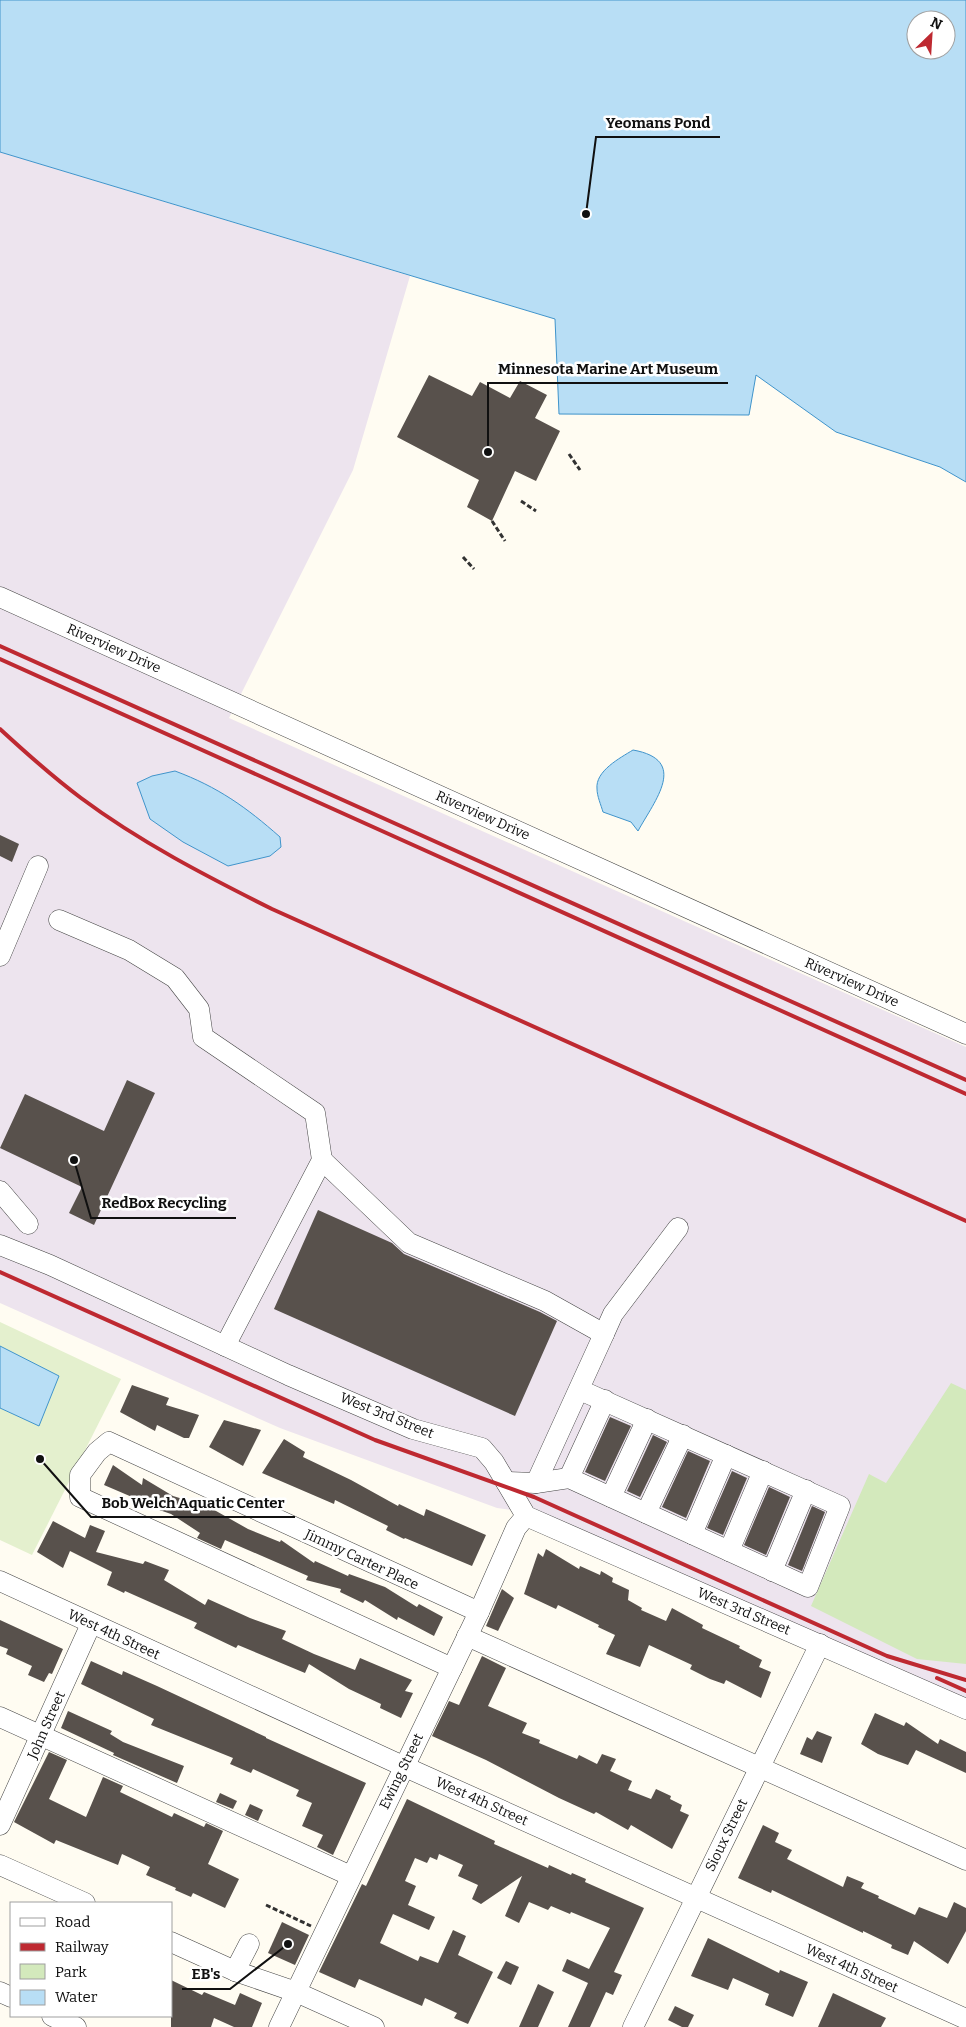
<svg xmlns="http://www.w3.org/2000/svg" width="966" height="2027" font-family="Bitter,serif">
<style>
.industrial{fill:#ede4ee}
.green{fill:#d3e9bc}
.pitch{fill:#e4f0ce}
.water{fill:#b8def5;stroke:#4094cb;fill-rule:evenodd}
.building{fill:#58514c}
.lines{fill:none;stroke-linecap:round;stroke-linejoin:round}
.minor-casing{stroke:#434343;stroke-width:21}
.path{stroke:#323232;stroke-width:3;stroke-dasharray:5 2.5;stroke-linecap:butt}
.minor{stroke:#fff;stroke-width:20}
.rail{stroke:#be2931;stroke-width:4}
.labels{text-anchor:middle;stroke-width:5;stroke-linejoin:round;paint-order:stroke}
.street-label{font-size:14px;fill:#101010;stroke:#fff}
.leader{fill:none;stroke:#101010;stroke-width:2}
.callout-dot{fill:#101010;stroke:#fff;stroke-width:2}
.callout-label{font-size:15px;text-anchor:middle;font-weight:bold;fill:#101010;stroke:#fff;stroke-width:5;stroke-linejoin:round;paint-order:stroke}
</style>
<rect width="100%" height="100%" fill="#fffcf2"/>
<path class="industrial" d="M0 152 410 276 353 470 229 718 966 1047V1703L548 1515 497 1508 280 1428 0 1303Z"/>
<path class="green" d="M951 1383 966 1390V1664L917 1659 811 1606 869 1474 886 1483Z"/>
<path class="pitch" d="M0 1322 121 1379 32 1555 0 1540Z"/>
<g class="water">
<path d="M0 0H966V482L940 467 836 432 756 375 749 415 559 414 555 319 0 152ZM916 20H946V50H916Z"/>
<path d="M633 750C689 760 655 800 638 831L631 822 603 812C601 805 597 796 597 789 595 771 620 758 633 750Z"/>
<path d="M175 771C218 787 246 807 280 837L281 847 270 856 228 866 183 842 150 819 137 783 152 776Z"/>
<path d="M0 1346 59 1376 39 1426 0 1408Z"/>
</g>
<g class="building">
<path d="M429 375 472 396 480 382 510 398 520 381 547 395 535 418 560 431 536 481 515 471 492 521 467 507 479 480 397 437Z"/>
<path d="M0 835 19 844 12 862 0 856Z"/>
<path d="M127 1080 155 1093 94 1225 69 1213 82 1187 0 1148 25 1094 104 1131Z"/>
<path d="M318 1210 392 1243 404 1254 540 1312 557 1321 515 1416 274 1309Z"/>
<path d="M132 1385 169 1398 166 1405 199 1415 189 1438H184L157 1425 155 1431 120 1412Z"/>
<path d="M610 1417 631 1426 605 1481 585 1472Z"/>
<path d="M224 1420 261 1430 243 1466 209 1447Z"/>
<path d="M653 1435 667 1442 640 1497 627 1491Z"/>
<path d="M284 1439 305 1452 303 1457 351 1480 398 1506 399 1504 424 1516 426 1509 486 1535 472 1566 405 1538 404 1539 386 1530 388 1526 335 1500 334 1504 262 1473Z"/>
<path d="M688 1451 710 1461 686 1518 662 1507Z"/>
<path d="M113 1465 142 1485 143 1478 173 1496 209 1507 248 1529 280 1542 281 1540 314 1563 315 1561 348 1576 349 1574 385 1587 417 1607 419 1604 443 1617 434 1636 398 1617 397 1620 365 1600 363 1603 340 1592 341 1589 306 1580 308 1576 225 1540 221 1549 197 1538 200 1533 171 1514 139 1503V1500L104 1485Z"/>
<path d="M732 1471 747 1478 723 1535 707 1528Z"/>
<path d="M769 1487 790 1497 766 1555 744 1545Z"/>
<path d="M812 1506 825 1512 802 1571 788 1565Z"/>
<path d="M53 1521 85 1538 90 1525 105 1531 96 1552 143 1564 145 1561 169 1570 164 1580 205 1605 208 1599 250 1618 286 1631 282 1639 314 1654 355 1670 360 1658 412 1680 405 1691 413 1693 401 1718 380 1708 381 1704 349 1689 309 1664 305 1673 238 1645 236 1648 194 1628 197 1623 125 1591 124 1593 107 1585 112 1572 70 1551 63 1568 37 1552Z"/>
<path d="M546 1549 579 1569 580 1566 600 1575 601 1571 613 1578 612 1582 629 1590 628 1600 642 1608 641 1610 666 1621 672 1608 703 1625 702 1628 740 1646 739 1648 762 1660 759 1667 771 1672 761 1698 726 1680 724 1684 710 1679 690 1669 692 1665 649 1645 640 1667 606 1654 615 1635 598 1627 599 1625 558 1605 556 1609 524 1594 538 1553 543 1557Z"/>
<path d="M502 1589 514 1598 498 1631 486 1626Z"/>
<path d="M0 1620 63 1649 52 1674 49 1673 44 1682 28 1675 32 1666 6 1654 8 1649 0 1646Z"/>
<path d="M482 1656 506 1668 488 1706 527 1723 522 1733 540 1740 539 1743 577 1759 579 1755 597 1764 602 1754 616 1759 610 1771 632 1781 628 1790 651 1799 656 1789 671 1796 670 1799 682 1805 680 1811 689 1815 672 1849 631 1825 628 1830 596 1812 594 1814 559 1798 486 1760 432 1736 449 1701 459 1705Z"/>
<path d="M91 1661 122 1675 123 1671 157 1686 266 1737V1738L366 1783 333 1855 317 1847 323 1835 302 1826 312 1803 296 1796 299 1790 253 1769 251 1773 230 1764 233 1758 151 1725 154 1719 81 1684Z"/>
<path d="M68 1711 112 1731 110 1734 123 1742 184 1766 177 1783 113 1755 114 1753 61 1728Z"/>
<path d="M875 1713 904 1726 906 1722 938 1744 940 1739 966 1752V1773L916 1750 908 1765 878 1754 861 1744Z"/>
<path d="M817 1731 832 1737 822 1763 800 1754 807 1737 812 1740Z"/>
<path d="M49 1752 67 1760 49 1799 86 1817 103 1777 123 1786 120 1792 172 1817 174 1813 204 1827 206 1823 223 1831 208 1864 239 1879 225 1908 193 1893 191 1897 175 1890 176 1888 146 1875 150 1867 122 1854 118 1865 56 1840 54 1844 14 1822Z"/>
<path d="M220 1793 237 1801 233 1809 216 1802Z"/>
<path d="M407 1799 495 1841 494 1844 548 1868 549 1865 571 1875 572 1873 586 1879 585 1882 644 1908 614 1972 622 1975 613 1995 606 1992 590 2027H568L588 1983 562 1971 567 1959 589 1969 610 1928 571 1912 570 1914 551 1906 548 1910 529 1902 519 1923 505 1916 522 1876 481 1904 472 1899 478 1885 458 1876 463 1865 439 1854 437 1860 430 1857 427 1863 415 1858 405 1881 416 1886 408 1905 435 1917 429 1930 393 1914 380 1943 418 1961 420 1956 438 1963 453 1930 466 1936 458 1955 493 1972 468 2024 454 2018 457 2013 425 1998 422 2006 359 1979 355 1988 319 1972 362 1884 366 1886Z"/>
<path d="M250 1804 263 1810 258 1821 245 1815Z"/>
<path d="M763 1825 779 1833 775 1842 792 1850 787 1859 843 1887 847 1876 864 1883 861 1888 879 1896 878 1898 915 1915 919 1907 947 1918 954 1902 966 1908V1931L948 1964 914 1941 908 1955 891 1948 892 1945 863 1931V1933L772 1890 771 1893 738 1878Z"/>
<path d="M282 1922 309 1935 295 1965 268 1953Z"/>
<path d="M708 1938 779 1973 780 1970 808 1982 793 2017 765 2005 769 1994 733 1978 728 1990 691 1976Z"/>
<path d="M506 1961 519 1967 511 1985 497 1978Z"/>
<path d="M171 1980 202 1995 204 1992 235 2005 240 1993 262 2003 252 2027H234L214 2018 211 2027H171Z"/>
<path d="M538 1984 554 1992 538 2027H519Z"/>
<path d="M833 1993 886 2018 881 2027H818Z"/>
<path d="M675 2006 694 2015 688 2027H682L668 2020Z"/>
</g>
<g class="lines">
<g class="minor-casing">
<g id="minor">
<path d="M0 597 966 1034"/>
<path d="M59 920 129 950 175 978 199 1009 203 1037 315 1113 322 1160 225 1346"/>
<path d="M0 956 38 866"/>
<path d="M322 1160 409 1243 545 1301 604 1334 536 1483"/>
<path d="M0 1191 28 1224"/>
<path d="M0 1245 50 1265 288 1375 413 1429 482 1448 494 1462 526 1516 966 1709"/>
<path d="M604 1334 613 1314 678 1228"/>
<path d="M569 1478 605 1400"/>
<path d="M506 1482 536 1483 569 1478 808 1587 840 1506 580 1390"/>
<path d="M611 1497 647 1419"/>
<path d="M646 1513 683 1435"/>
<path d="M692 1534 726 1455"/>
<path d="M729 1551 763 1471"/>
<path d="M772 1571 806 1490"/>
<path d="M0 1581 403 1766 966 2019"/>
<path d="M467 1636 966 1860"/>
<path d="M452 1668 80 1497V1475L97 1452 109 1442 479 1612"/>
<path d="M0 1717 351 1876"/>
<path d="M0 1825 91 1624"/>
<path d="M0 1865 85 1903"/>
<path d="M171 1942 235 1971 296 1992 374 2027"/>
<path d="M235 1971 249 1944"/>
<path d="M0 1992 11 1997"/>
<path d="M52 2016 76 2027"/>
<path d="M279 2027 479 1612 516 1528 526 1516"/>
<path d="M633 2027 820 1644"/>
</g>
</g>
<g class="path">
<path d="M569 454 580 470"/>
<path d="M521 501 536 511"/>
<path d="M492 521 505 541"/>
<path d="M463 557 474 569"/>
<path d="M266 1905 311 1926"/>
</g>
<use href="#minor" class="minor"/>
<g class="rail">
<path d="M0 646 966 1080"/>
<path d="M0 659 966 1094"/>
<path d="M0 729C26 753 53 777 81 798 140 842 206 876 272 909L966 1221"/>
<path d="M0 1272 375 1440 534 1497 887 1656 966 1680"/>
<path d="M937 1678 966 1691"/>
</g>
</g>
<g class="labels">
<g class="street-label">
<text transform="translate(114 648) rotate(24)" y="5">Riverview Drive</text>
<text transform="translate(483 815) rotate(24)" y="5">Riverview Drive</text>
<text transform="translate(852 982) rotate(24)" y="5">Riverview Drive</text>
<text transform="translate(387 1415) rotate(22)" y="5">West 3rd Street</text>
<text transform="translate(362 1559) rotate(25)" y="5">Jimmy Carter Place</text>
<text transform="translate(744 1611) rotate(23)" y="5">West 3rd Street</text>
<text transform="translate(114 1634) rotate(25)" y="5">West 4th Street</text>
<text transform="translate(46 1725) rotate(-66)" y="5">John Street</text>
<text transform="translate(401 1771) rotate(-64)" y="5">Ewing Street</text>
<text transform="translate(482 1801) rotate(24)" y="5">West 4th Street</text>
<text transform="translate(726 1835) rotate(-64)" y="5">Sioux Street</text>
<text transform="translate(852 1968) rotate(24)" y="5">West 4th Street</text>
</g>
</g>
<path class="leader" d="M586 214L596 137H720M488 452L488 383H728M74 1160L91 1218H236M40 1459L91 1517H295M288 1944L230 1989H182"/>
<g class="callout-dot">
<circle cx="586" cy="214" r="5"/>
<circle cx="488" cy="452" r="5"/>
<circle cx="74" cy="1160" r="5"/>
<circle cx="40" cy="1459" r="5"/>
<circle cx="288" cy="1944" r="5"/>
</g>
<g class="callout-label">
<text x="658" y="128">Yeomans Pond</text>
<text x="608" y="374">Minnesota Marine Art Museum</text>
<text x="164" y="1208">RedBox Recycling</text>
<text x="193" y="1508">Bob Welch Aquatic Center</text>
<text x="206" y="1979">EB's</text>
</g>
<rect x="10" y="1902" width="162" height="115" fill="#ffffff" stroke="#9f9f9f"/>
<rect x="20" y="1918" width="25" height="8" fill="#ffffff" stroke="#9f9f9f"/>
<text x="55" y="1927" font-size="15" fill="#101010">Road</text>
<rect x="20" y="1943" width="25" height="8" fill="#be2931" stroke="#9f9f9f"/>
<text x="55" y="1952" font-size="15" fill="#101010">Railway</text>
<rect x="20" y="1964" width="25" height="15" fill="#d3e9bc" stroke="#9f9f9f"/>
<text x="55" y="1977" font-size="15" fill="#101010">Park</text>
<rect x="20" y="1990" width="25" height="15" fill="#b8def5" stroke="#9f9f9f"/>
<text x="55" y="2002" font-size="15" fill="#101010">Water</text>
<g transform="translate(931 35) rotate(25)"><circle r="24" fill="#ffffff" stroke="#9f9f9f"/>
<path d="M0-4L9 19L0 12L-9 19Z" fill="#be2931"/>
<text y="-8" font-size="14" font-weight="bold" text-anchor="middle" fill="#101010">N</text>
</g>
</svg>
